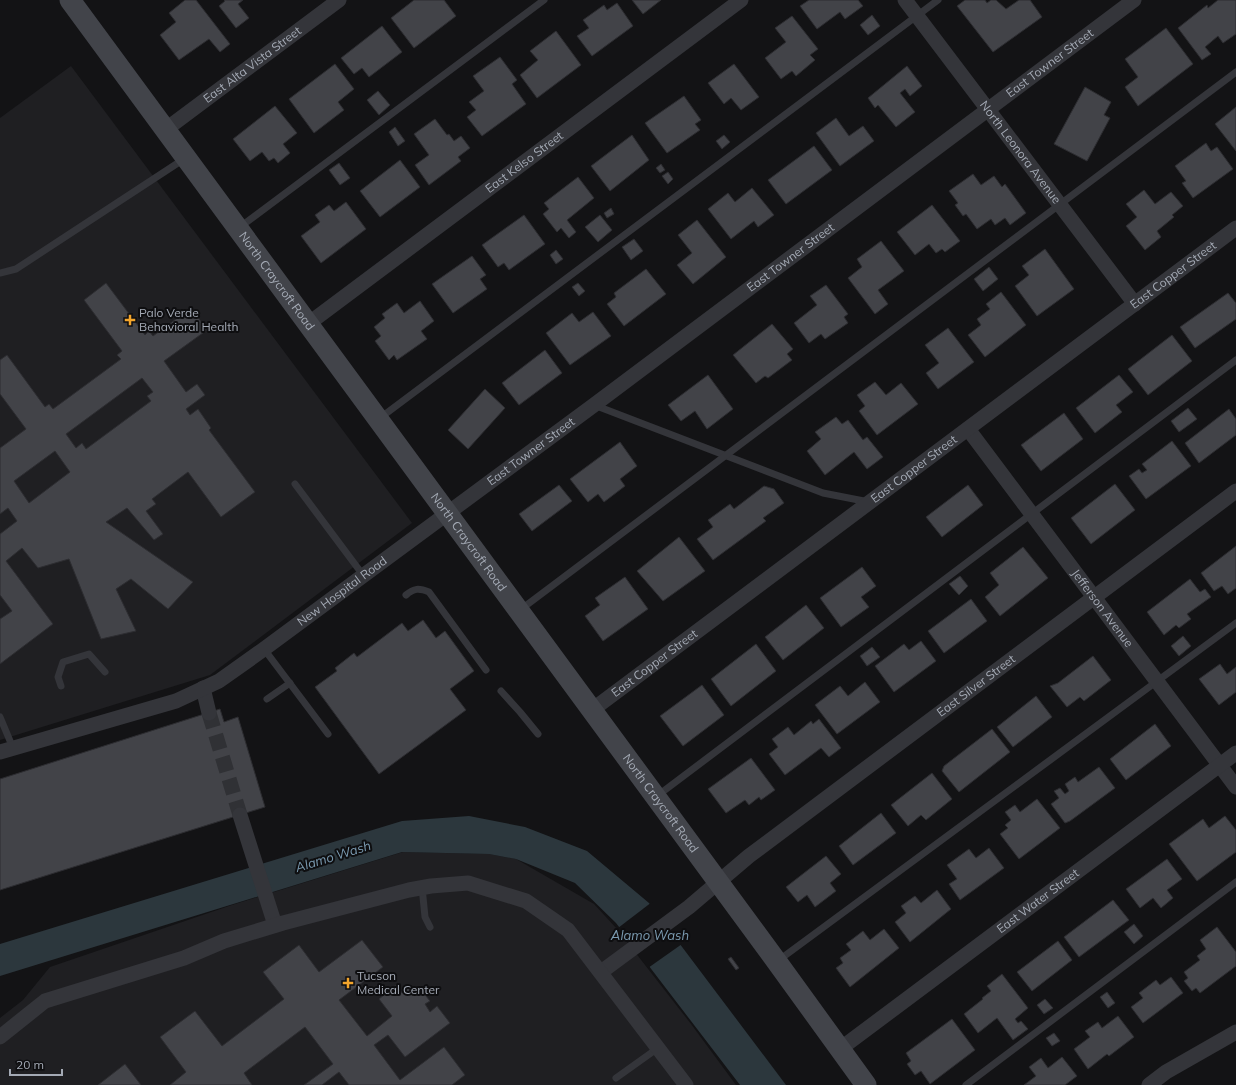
<svg xmlns="http://www.w3.org/2000/svg" width="1236" height="1085" font-family="Mulish,sans-serif">
<style>
.built{fill:#1f1f22}
.water{fill:#2c373d}
.pier{fill:#131315}
.building{fill:#424348;stroke:#2d2d31;fill-rule:evenodd}
.lines{fill:none;stroke-linecap:round;stroke-linejoin:round}
.minor-tunnel{stroke:#303135;stroke-width:15;stroke-dasharray:15 8;stroke-linecap:butt}
.service{stroke:#34353a;stroke-width:7}
.minor{stroke:#34353a;stroke-width:15}
.secondary{stroke:#42444a;stroke-width:21}
.poi-dot{fill:#f3a52c;stroke:#0e0e10;stroke-width:1.5}
.labels{text-anchor:middle;stroke-width:4;stroke-linejoin:round;paint-order:stroke}
.street-label{font-size:12px;fill:#a4aab5;stroke:#0e0e10}
.poi-label{font-size:12px;fill:#a4aab5;stroke:#0e0e10;text-anchor:start}
.water-label{font-size:13px;font-style:italic;fill:#7b9bb1;stroke:#0e0e10}
</style>
<rect width="100%" height="100%" fill="#131315"/>
<g class="built">
<path d="M71 66 412 523 210 675 0 740V118Z"/>
<path d="M403 852 489 854 516 859 594 904 617 929 691 1024 736 1085H0V1018L23 1000 50 967 232 905Z"/>
</g>
<path class="water" d="M469 816 525 827 587 851 649 903 786 1085H740L616 923 575 883 516 859 489 854 402 852 0 976V944L402 821Z"/>
<path class="pier" d="M652 902 660 911 682 944 648 968 618 928Z"/>
<g class="building">
<path d="M185 0H196L230 44 220 52 209 39 179 60 160 35 176 22 169 13Z"/>
<path d="M224 0H243L238 4 249 18 236 28 219 6 225 1Z"/>
<path d="M414 0H444L456 16 414 48 391 18Z"/>
<path d="M632 0H661L643 14Z"/>
<path d="M809 0H858L863 6 845 19 840 12 817 29 800 6Z"/>
<path d="M965 0H985L987 3 991 0H996L1006 9 1019 0H1030L1042 17 993 52 957 6Z"/>
<path d="M1218 0H1236V34L1223 43 1218 36 1205 47 1211 54 1202 60 1178 28 1207 5 1208 8Z"/>
<path d="M617 3 633 26 592 56 577 36 589 28 583 20 604 5 607 10Z"/>
<path d="M872 15 880 26 868 35 860 25Z"/>
<path d="M792 16 818 49 810 55 815 60 796 76 792 71 781 79 765 58 786 42 775 28Z"/>
<path d="M382 26 402 52 369 77 362 68 354 74 341 58Z"/>
<path d="M1166 28 1193 64 1138 106 1125 87 1138 77 1125 59Z"/>
<path d="M556 31 581 65 537 98 520 75 538 60 530 51Z"/>
<path d="M500 57 517 80 512 84 526 104 482 136 467 117 476 110 469 102 484 91 473 76Z"/>
<path d="M335 64 354 89 338 102 344 110 314 133 289 99Z"/>
<path d="M734 64 759 97 741 110 731 98 724 104 708 83Z"/>
<path d="M907 66 922 86 910 96 905 89 900 93 915 112 896 127 878 105 875 108 868 98Z"/>
<path d="M1085 87 1111 102 1104 115 1110 118 1087 161 1054 144Z"/>
<path d="M378 91 390 105 379 115 367 100Z"/>
<path d="M684 96 701 120 695 124 700 130 667 153 645 123Z"/>
<path d="M275 106 297 133 283 144 290 153 278 163 274 158 269 161 262 152 250 161 233 139Z"/>
<path d="M1236 107V151L1215 124Z"/>
<path d="M836 118 849 136 863 126 874 141 840 166 816 133Z"/>
<path d="M435 119 447 135 449 134 454 141 461 136 470 148 458 157 461 161 429 185 415 165 429 155 414 134Z"/>
<path d="M395 127 405 141 398 146 389 132Z"/>
<path d="M632 135 649 160 610 191 591 166Z"/>
<path d="M724 135 730 142 722 149 716 141Z"/>
<path d="M1206 143 1211 151 1217 147 1233 169 1193 198 1182 183 1186 181 1175 166Z"/>
<path d="M814 146 832 170 786 204 768 180Z"/>
<path d="M400 160 420 187 380 217 360 191Z"/>
<path d="M339 163 350 178 340 185 329 170Z"/>
<path d="M661 164 665 170 660 173 656 168Z"/>
<path d="M668 172 673 179 668 184 662 176Z"/>
<path d="M973 174 981 185 994 176 1002 187 1005 184 1026 213 1010 225 1005 218 995 225 991 219 977 229 966 214 963 216 955 205 958 203 949 191Z"/>
<path d="M578 177 594 198 567 220 576 232 569 238 561 228 557 232 543 214 549 209 544 203Z"/>
<path d="M752 188 774 215 758 227 754 221 731 239 708 209 728 193 735 202Z"/>
<path d="M1144 190 1155 204 1171 192 1183 206 1172 215 1174 217 1157 231 1161 237 1145 250 1126 226 1137 217 1126 204Z"/>
<path d="M346 202 366 229 321 263 301 236 320 222 315 215 329 205 334 211Z"/>
<path d="M932 205 960 241 945 252 942 249 936 253 929 244 915 255 897 232Z"/>
<path d="M611 208 614 214 607 218 604 213Z"/>
<path d="M524 215 545 244 509 270 504 263 498 267 482 245Z"/>
<path d="M600 215 612 230 598 242 585 227Z"/>
<path d="M697 220 726 257 693 284 677 265 692 253 678 235Z"/>
<path d="M634 239 643 251 631 260 622 247Z"/>
<path d="M881 241 904 271 878 290 888 304 875 314 848 278 862 267 857 259Z"/>
<path d="M1045 249 1074 289 1037 316 1015 286 1029 275 1022 266Z"/>
<path d="M556 250 563 259 556 264 550 255Z"/>
<path d="M472 256 486 275 480 279 487 289 453 313 432 284Z"/>
<path d="M989 267 998 279 983 291 974 279Z"/>
<path d="M646 269 666 294 624 326 607 304 616 297 614 293Z"/>
<path d="M106 283 145 335 149 331 153 336 191 308 207 330 164 361 186 392 197 384 205 395 186 409 190 415 198 409 211 428 209 430 255 492 221 517 188 472 152 499 156 504 146 511 163 534 154 540 127 508 106 522 193 582 168 609 131 579 116 589 136 631 101 639 69 559 38 568 22 548 6 561 53 624 0 664V619L12 611 0 595V534L17 521 8 508 0 514V448L26 429 0 394V360L7 355 45 407 49 404 53 409 121 359 117 355 122 351 84 300ZM142 378 153 392 147 396 151 401 86 449 82 443 76 448 66 434ZM55 451 70 472 29 503 14 481Z"/>
<path d="M578 283 585 291 579 296 572 287Z"/>
<path d="M826 285 848 314 844 317 848 323 825 339 821 334 809 343 794 323 817 305 810 296Z"/>
<path d="M1001 292 1026 325 985 357 968 335 981 325 977 319 990 309 986 304Z"/>
<path d="M1228 293 1236 303V319L1195 348 1180 327Z"/>
<path d="M420 301 434 321 421 331 427 339 397 360 394 355 389 360 375 341 381 336 374 327 385 318 382 314 397 303 404 313Z"/>
<path d="M593 312 611 336 570 365 546 333 572 313 579 322Z"/>
<path d="M772 324 793 349 787 354 792 360 768 378 765 376 756 383 733 355Z"/>
<path d="M948 328 974 362 938 389 926 373 939 363 925 345Z"/>
<path d="M1172 335 1192 361 1148 395 1128 369Z"/>
<path d="M545 350 562 373 519 405 502 383Z"/>
<path d="M708 375 733 409 707 429 695 411 681 421 668 405Z"/>
<path d="M1119 375 1133 392 1116 405 1122 412 1095 433 1076 408Z"/>
<path d="M875 382 886 395 901 383 918 404 877 435 859 411 865 406 857 395Z"/>
<path d="M485 389 505 408 468 449 448 430Z"/>
<path d="M1188 408 1197 419 1179 432 1171 421Z"/>
<path d="M1229 409 1236 419V435L1199 463 1185 443Z"/>
<path d="M1064 413 1083 439 1041 471 1021 445Z"/>
<path d="M836 417 842 424 848 420 863 440 867 437 883 457 867 469 854 452 825 475 807 451 821 439 815 432Z"/>
<path d="M1172 441 1191 466 1146 499 1129 476 1139 469 1142 473 1147 470 1142 464Z"/>
<path d="M620 442 637 466 620 479 625 486 604 502 598 494 588 502 570 479Z"/>
<path d="M1115 484 1135 510 1091 544 1071 518Z"/>
<path d="M559 485 572 501 532 531 519 514Z"/>
<path d="M968 485 983 505 942 537 926 517Z"/>
<path d="M764 486 774 489 784 503 763 518 766 521 713 560 697 539 713 527 708 520 730 504 734 509Z"/>
<path d="M679 537 705 571 663 601 637 571Z"/>
<path d="M1236 546V588L1228 594 1222 586 1214 591 1201 573Z"/>
<path d="M1023 547 1048 578 1000 616 985 597 999 585 990 573Z"/>
<path d="M862 567 876 586 861 597 869 607 841 627 820 598Z"/>
<path d="M960 576 968 586 959 595 949 584Z"/>
<path d="M625 577 648 609 603 641 585 616 600 605 595 598Z"/>
<path d="M1190 579 1200 592 1205 589 1211 597 1187 614 1191 619 1179 628 1176 625 1164 635 1147 612Z"/>
<path d="M971 599 987 621 944 653 928 631Z"/>
<path d="M806 605 824 628 783 660 765 637Z"/>
<path d="M423 620 436 638 445 631 474 671 450 689 466 710 379 774 315 687 337 671 335 668 354 653 357 657 402 623 408 631Z"/>
<path d="M1183 636 1191 646 1179 656 1171 646Z"/>
<path d="M921 641 936 661 894 692 875 666 904 644 909 650Z"/>
<path d="M756 644 776 671 731 706 711 679Z"/>
<path d="M872 647 880 657 867 666 860 656Z"/>
<path d="M1093 656 1111 680 1084 701 1080 697 1067 707 1050 686 1058 683Z"/>
<path d="M1220 664 1227 674 1236 667V692L1219 705 1199 679Z"/>
<path d="M865 682 880 702 837 734 815 705 840 686 848 696Z"/>
<path d="M702 685 724 715 683 746 660 716Z"/>
<path d="M1036 696 1052 717 1013 747 997 727Z"/>
<path d="M220 709 224 722 238 717 265 807 0 890V779Z"/>
<path d="M819 719 841 748 829 757 821 748 785 775 769 754 778 747 772 739 788 727 794 735 811 721 813 724Z"/>
<path d="M1155 724 1171 746 1126 780 1110 759Z"/>
<path d="M992 729 1010 752 959 792 942 771 944 766Z"/>
<path d="M751 758 775 790 761 800 759 797 749 805 745 800 726 813 708 789Z"/>
<path d="M1099 767 1115 788 1070 821 1065 823 1051 804 1059 798 1054 791 1060 788 1065 794 1069 791 1065 784 1075 777 1078 782Z"/>
<path d="M932 773 952 799 926 820 921 815 908 826 891 805Z"/>
<path d="M1037 799 1060 828 1019 859 1000 834 1008 828 1005 825 1011 820 1005 812 1015 805 1020 812Z"/>
<path d="M881 813 896 833 853 865 839 846Z"/>
<path d="M1225 816 1236 830V852L1197 881 1169 844 1203 819 1209 828Z"/>
<path d="M989 848 1004 868 960 900 949 884 957 879 947 865 969 849 976 858Z"/>
<path d="M826 856 841 874 830 883 836 891 815 907 807 895 798 902 786 887Z"/>
<path d="M1167 859 1182 879 1167 890 1173 898 1161 908 1153 898 1140 908 1126 889Z"/>
<path d="M937 890 951 909 910 942 895 922 906 913 901 906 915 896 921 903Z"/>
<path d="M1113 900 1129 920 1079 957 1064 937Z"/>
<path d="M1134 924 1143 936 1134 944 1124 932Z"/>
<path d="M1217 927 1236 952V966L1200 993 1196 988 1192 991 1184 981 1188 978 1184 972 1200 960 1197 956 1206 949 1200 940Z"/>
<path d="M884 929 899 948 850 987 836 968 843 963 840 958 851 950 846 944 863 931 870 940Z"/>
<path d="M362 940 383 967 339 1000 367 1036 392 1016 379 999 396 985 402 993 411 986 417 994 422 991 430 1001 425 1004 430 1012 437 1006 450 1023 405 1057 388 1035 374 1045 400 1080 444 1047 465 1075 452 1085H349L339 1072 322 1085H304L333 1064 305 1027 244 1073 252 1085H170L186 1072 160 1037 195 1011 222 1046 284 999 263 972 299 945 319 972Z"/>
<path d="M1058 941 1072 960 1032 991 1017 972Z"/>
<path d="M731 957 739 968 736 970 728 959Z"/>
<path d="M1002 974 1028 1008 1015 1019 1018 1023 1021 1021 1028 1029 1013 1040 997 1018 978 1033 964 1014 983 999 982 998 991 991 987 986Z"/>
<path d="M1171 977 1183 993 1143 1023 1131 1007 1143 998 1139 993 1156 980 1160 985Z"/>
<path d="M1107 992 1115 1003 1108 1008 1100 997Z"/>
<path d="M1045 999 1053 1008 1044 1014 1037 1005Z"/>
<path d="M1118 1016 1134 1037 1109 1056 1107 1054 1088 1069 1074 1049 1090 1037 1085 1031 1098 1022 1102 1028Z"/>
<path d="M952 1019 975 1050 930 1084 921 1071 915 1075 907 1064 911 1061 906 1053Z"/>
<path d="M1054 1033 1060 1041 1052 1046 1046 1038Z"/>
<path d="M1062 1057 1077 1076 1065 1085H1024L1036 1076 1029 1067 1041 1058 1048 1068Z"/>
<path d="M125 1064 141 1085H98Z"/>
</g>
<g class="lines">
<path class="minor-tunnel" d="M209 713 240 815"/>
<g class="service">
<path d="M240 227 544 0"/>
<path d="M0 273 16 269 184 159"/>
<path d="M594 405 823 493 869 502"/>
<path d="M380 418 938 0"/>
<path d="M295 484 363 575"/>
<path d="M406 595C414 588 419 588 429 592L486 670"/>
<path d="M520 610 1236 72"/>
<path d="M264 649 328 734"/>
<path d="M61 686 58 677 63 662 89 654 105 672"/>
<path d="M501 691 520 712 538 734"/>
<path d="M267 699 290 683"/>
<path d="M0 717 13 748"/>
<path d="M657 796 1236 360"/>
<path d="M422 887 425 917 430 927"/>
<path d="M779 960 1236 623"/>
<path d="M616 1078 658 1048"/>
<path d="M966 1085 1236 882"/>
</g>
<g class="minor">
<path id="s1" d="M905 0 1135 304"/>
<path id="s2" d="M165 130 339 0"/>
<path id="s3" d="M308 324 741 0"/>
<path id="s4" d="M968 429 1236 787"/>
<path d="M203 688 209 713"/>
<path id="s5" d="M592 710 1236 228"/>
<path id="s6" d="M0 752 176 701 219 681 264 649 594 405 1134 0"/>
<path d="M240 815 275 925"/>
<path id="s7" d="M601 972 689 907 749 856 1236 491"/>
<path d="M0 1037 45 1001 184 958 224 941 283 923 409 890 431 886 468 883 526 901 568 930 686 1085"/>
<path id="s8" d="M840 1049 1236 753"/>
<path d="M1149 1085 1166 1072 1236 1032"/>
</g>
<path class="secondary" id="s9" d="M70 0 777 962 866 1085"/>
</g>
<g class="poi-dot">
<path d="M128 314h4v4h4v4h-4v4h-4v-4h-4v-4h4z"/>
<path d="M346 977h4v4h4v4h-4v4h-4v-4h-4v-4h4z"/>
</g>
<g class="labels">
<g class="street-label">
<text dy="4" stroke="none"><textPath href="#s6" startOffset="1266">East Towner Street</textPath></text>
<text dy="4" stroke="none"><textPath href="#s2" startOffset="109">East Alta Vista Street</textPath></text>
<text dy="4" stroke="none"><textPath href="#s1" startOffset="191">North Leonora Avenue</textPath></text>
<text dy="4" stroke="none"><textPath href="#s3" startOffset="270">East Kelso Street</textPath></text>
<text dy="4" stroke="none"><textPath href="#s6" startOffset="942">East Towner Street</textPath></text>
<text dy="4" stroke="none"><textPath href="#s5" startOffset="726">East Copper Street</textPath></text>
<text dy="4" stroke="none"><textPath href="#s9" startOffset="349">North Craycroft Road</textPath></text>
<text dy="4" stroke="none"><textPath href="#s6" startOffset="618">East Towner Street</textPath></text>
<text dy="4" stroke="none"><textPath href="#s5" startOffset="402">East Copper Street</textPath></text>
<text dy="4" stroke="none"><textPath href="#s9" startOffset="673">North Craycroft Road</textPath></text>
<text dy="4" stroke="none"><textPath href="#s6" startOffset="383">New Hospital Road</textPath></text>
<text dy="4" stroke="none"><textPath href="#s4" startOffset="224">Jefferson Avenue</textPath></text>
<text dy="4" stroke="none"><textPath href="#s5" startOffset="78">East Copper Street</textPath></text>
<text dy="4" stroke="none"><textPath href="#s7" startOffset="472">East Silver Street</textPath></text>
<text dy="4" stroke="none"><textPath href="#s9" startOffset="997">North Craycroft Road</textPath></text>
<text dy="4" stroke="none"><textPath href="#s8" startOffset="247">East Water Street</textPath></text>
</g>
<g class="poi-label">
<text x="139" y="317">Palo Verde<tspan x="139" dy="14">Behavioral Health</tspan></text>
<text x="357" y="980">Tucson<tspan x="357" dy="14">Medical Center</tspan></text>
</g>
<g class="water-label">
<text transform="translate(333 856) rotate(-17)" y="5">Alamo Wash</text>
<text x="650" y="940">Alamo Wash</text>
</g>
</g>
<path d="M10 1069v6h52v-6" fill="none" stroke="#a4aab5" stroke-width="2"/>
<text x="16" y="1069" font-size="12" fill="#a4aab5" stroke="#0e0e10" stroke-width="3" paint-order="stroke">20 m</text>
</svg>
